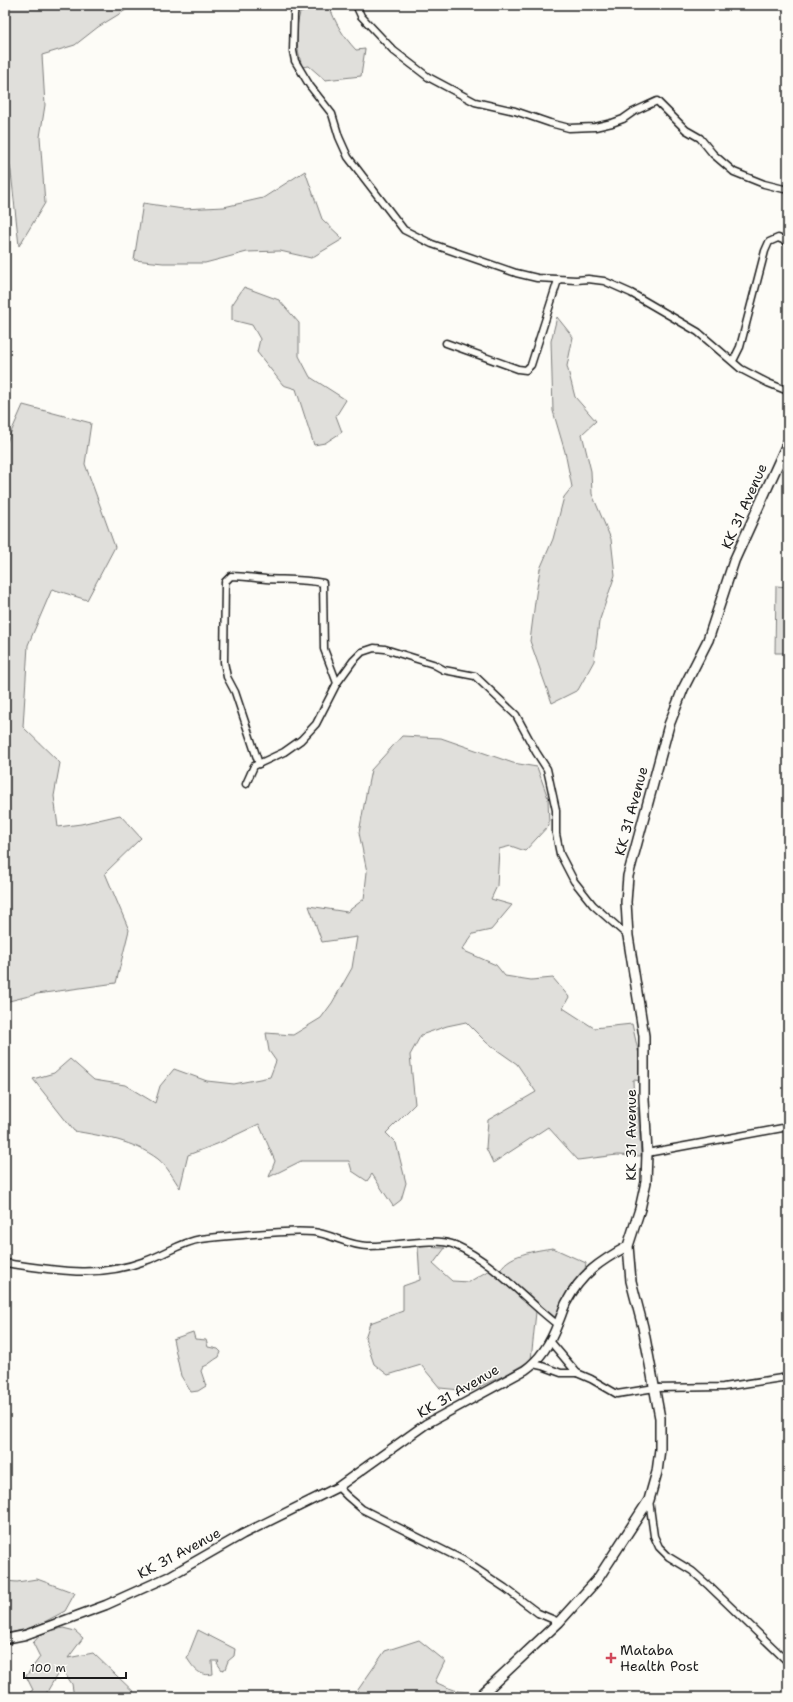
<svg xmlns="http://www.w3.org/2000/svg" width="793" height="1702" font-family="'Shantell Sans',sans-serif">
<style>
.green{fill:#e0dfdb;stroke:#7e7e7c}
.lines{fill:none;stroke-linecap:round;stroke-linejoin:round}
.minor-casing{stroke:#1c1c1c;stroke-width:9}
.tertiary-casing{stroke:#1c1c1c;stroke-width:11}
.secondary-casing{stroke:#1c1c1c;stroke-width:12}
.minor{stroke:#fdfcf7;stroke-width:6}
.tertiary{stroke:#fdfcf7;stroke-width:8}
.secondary{stroke:#fdfcf7;stroke-width:9}
.poi-dot{fill:#d1495b;stroke:#fdfcf7;stroke-width:1.5}
.labels{text-anchor:middle;stroke-width:3;stroke-linejoin:round;paint-order:stroke}
.street-label{font-size:14px;fill:#1c1c1c;stroke:#fdfcf7}
.poi-label{font-size:14px;fill:#1c1c1c;stroke:#fdfcf7;text-anchor:start}
</style>
<rect width="100%" height="100%" fill="#fdfcf7"/>
<filter id="ink" filterUnits="userSpaceOnUse"><feTurbulence type="fractalNoise" baseFrequency=".025" numOctaves="2"/><feDisplacementMap in="SourceGraphic" scale="8" xChannelSelector="R" yChannelSelector="G"/><feConvolveMatrix kernelMatrix="1 2 1 2 8 2 1 2 1" color-interpolation-filters="sRGB"/></filter>
<g filter="url(#ink)">
<g class="green">
<path d="M5 5H134L98 27 75 45 42 55 45 105 40 137 45 203 19 246 11 172 5 142Z"/>
<path d="M322 5H329C335 23 343 36 356 50L365 49 361 76 325 80 309 66 302 67C297 47 294 33 300 13Z"/>
<path d="M305 171 322 219 343 239 311 258 280 251 247 252 205 263H163L134 260 143 203 183 209 224 207 263 198Z"/>
<path d="M244 287 279 300 299 323V356L310 377 346 400 336 416 342 432 325 443 314 445 296 389 283 385 257 352 260 339 252 325 232 320V305Z"/>
<path d="M557 317 573 337 567 366 575 397 596 421 582 434 591 471 592 494 611 539 615 575 599 622 594 661 578 690 552 703 530 641 536 594 540 569 553 539 564 497 572 487 565 452 553 411 551 341Z"/>
<path d="M23 405 91 423 85 464 115 547 87 600 52 589 28 645 23 727 60 763 54 796 58 827 81 824 120 815 141 838 105 873 129 930 116 983 37 994 5 1002V446Z"/>
<path d="M776 586 788 587V653H775Z"/>
<path d="M402 736 441 738 513 763 537 767 548 798 549 825 525 851 511 846 499 849 497 886 491 899 512 905 491 930 473 934 462 950 496 965 505 976 531 980 553 978 569 997 563 1008 594 1028 632 1024 645 1081 633 1080 634 1106 638 1107 641 1156 617 1155 578 1160 548 1127 493 1163 486 1148 488 1120 536 1092 517 1064 487 1043 466 1022 447 1026 421 1035 410 1055 415 1104 386 1133 396 1143 406 1183 401 1200 393 1206 372 1174 367 1181 352 1171 349 1161H301L269 1177 275 1161 259 1124 217 1144 188 1155 180 1188C174 1179 167 1166 158 1159 134 1141 103 1136 74 1131L33 1079 54 1073 70 1059 94 1080 125 1085 155 1103 160 1086 174 1069 207 1081 234 1084 270 1077 276 1061 269 1051 266 1033 293 1035 321 1018 332 1003 352 968 357 937 322 942 309 906 347 912 364 899 367 872 359 833 366 794 371 770Z"/>
<path d="M418 1247 445 1248 433 1264 452 1281 469 1282 491 1269 505 1281 536 1312 531 1360 507 1374 471 1391 440 1388 421 1365 388 1375 374 1364 365 1338 370 1323 403 1311V1286L420 1280Z"/>
<path d="M553 1248 586 1263 585 1269 568 1290 569 1295 554 1320 500 1272C504 1255 538 1250 553 1248Z"/>
<path d="M193 1332 195 1339 206 1340 208 1347 218 1349 221 1352 219 1357C213 1360 209 1365 203 1367L201 1371 206 1386 198 1391 191 1392 181 1376 173 1339Z"/>
<path d="M37 1579 75 1593 65 1611 35 1627 5 1634V1581L17 1582Z"/>
<path d="M63 1628 75 1631 83 1638 68 1658 93 1653 139 1697H74L72 1684 61 1668 44 1697H27L25 1695 33 1690 26 1676 40 1657 33 1643 42 1633Z"/>
<path d="M198 1630 235 1649 234 1656 228 1661 225 1669 222 1670 217 1663 219 1661H212L213 1674C200 1677 194 1669 187 1658Z"/>
<path d="M419 1640 445 1661 435 1682C448 1688 461 1694 475 1692L471 1697H353L385 1651Z"/>
</g>
<g class="lines">
<g class="minor-casing">
<g id="minor">
<path d="M296 5 294 14 293 51 295 61 310 86 332 114 339 137 348 157 404 230 432 244 516 273 537 278 576 280 588 279 604 281 631 293 698 332 741 369 768 383 788 391"/>
<path d="M356 5 361 16 394 51 428 77 475 102 515 111 550 123 569 128 595 127 612 123 623 119 633 112 657 101 686 130 700 138 713 154 734 172 764 184 788 190"/>
<path d="M446 343 518 369 526 370 531 365 558 280"/>
<path d="M734 359 740 347 765 251 769 242 778 238 788 242"/>
<path d="M259 764 235 692 227 677 224 662 225 582 231 576C243 576 254 578 266 579 286 580 304 579 323 583L324 649 337 683"/>
<path d="M246 784 254 766 284 752 301 740 316 724 337 683 353 661 362 652 374 648 385 649 433 664 444 670 475 676 516 715 536 752 547 769 556 810V834L560 854 574 881 593 905 628 936"/>
<path d="M647 1153 788 1127"/>
<path d="M5 1263C54 1270 97 1279 145 1261 164 1255 181 1242 201 1239 215 1237 229 1236 243 1235 266 1233 290 1230 313 1232 332 1234 348 1246 368 1246 392 1247 434 1236 455 1245 495 1263 524 1299 558 1325"/>
<path d="M550 1341 577 1373 591 1379 617 1394 655 1388 723 1387 788 1377"/>
<path d="M533 1364 542 1366 561 1373H577"/>
<path d="M338 1487 347 1496 362 1509 463 1560 505 1588 538 1613 559 1622"/>
<path d="M649 1500 654 1536 659 1547 669 1557 692 1571 709 1586 788 1662"/>
</g>
</g>
<g class="tertiary-casing">
<path id="tertiary" d="M5 1639 25 1635 106 1605 168 1577 243 1534 338 1487 426 1424 525 1370C542 1358 551 1342 558 1323 561 1317 563 1309 566 1303 581 1274 600 1261 628 1246"/>
</g>
<g class="secondary-casing">
<path id="secondary" d="M479 1697 559 1622 597 1580 649 1500 657 1472 660 1449V1418L643 1327 631 1281 628 1246 640 1209 646 1182 647 1153 644 1099V1036L628 936 626 902 628 876 669 725 683 689 708 640 734 561 788 442"/>
</g>
<use href="#minor" class="minor"/>
<use href="#tertiary" class="tertiary"/>
<use href="#secondary" class="secondary"/>
</g>
</g>
<path class="poi-dot" d="M609 1652h4v4h4v4h-4v4h-4v-4h-4v-4h4z"/>
<g class="labels">
<g class="street-label">
<text transform="translate(744 506) rotate(-66)" y="5">KK 31 Avenue</text>
<text transform="translate(631 811) rotate(-75)" y="5">KK 31 Avenue</text>
<text transform="translate(631 1135) rotate(-90)" y="5">KK 31 Avenue</text>
<text transform="translate(458 1391) rotate(-30)" y="5">KK 31 Avenue</text>
<text transform="translate(179 1553) rotate(-28)" y="5">KK 31 Avenue</text>
</g>
<g class="poi-label">
<text x="620" y="1655">Mataba<tspan x="620" dy="16">Health Post</tspan></text>
</g>
</g>
<rect width="793" height="1702" fill="none" stroke="#fdfcf7" stroke-width="20"/>
<rect x="10" y="10" width="773" height="1682" fill="none" stroke="#1c1c1c" stroke-width="1.5" filter="url(#ink)"/>
<path d="M24 1672v6h102v-6" fill="none" stroke="#1c1c1c" stroke-width="2"/>
<text x="30" y="1672" font-size="12" fill="#1c1c1c" stroke="#fdfcf7" stroke-width="3" paint-order="stroke">100 m</text>
</svg>
